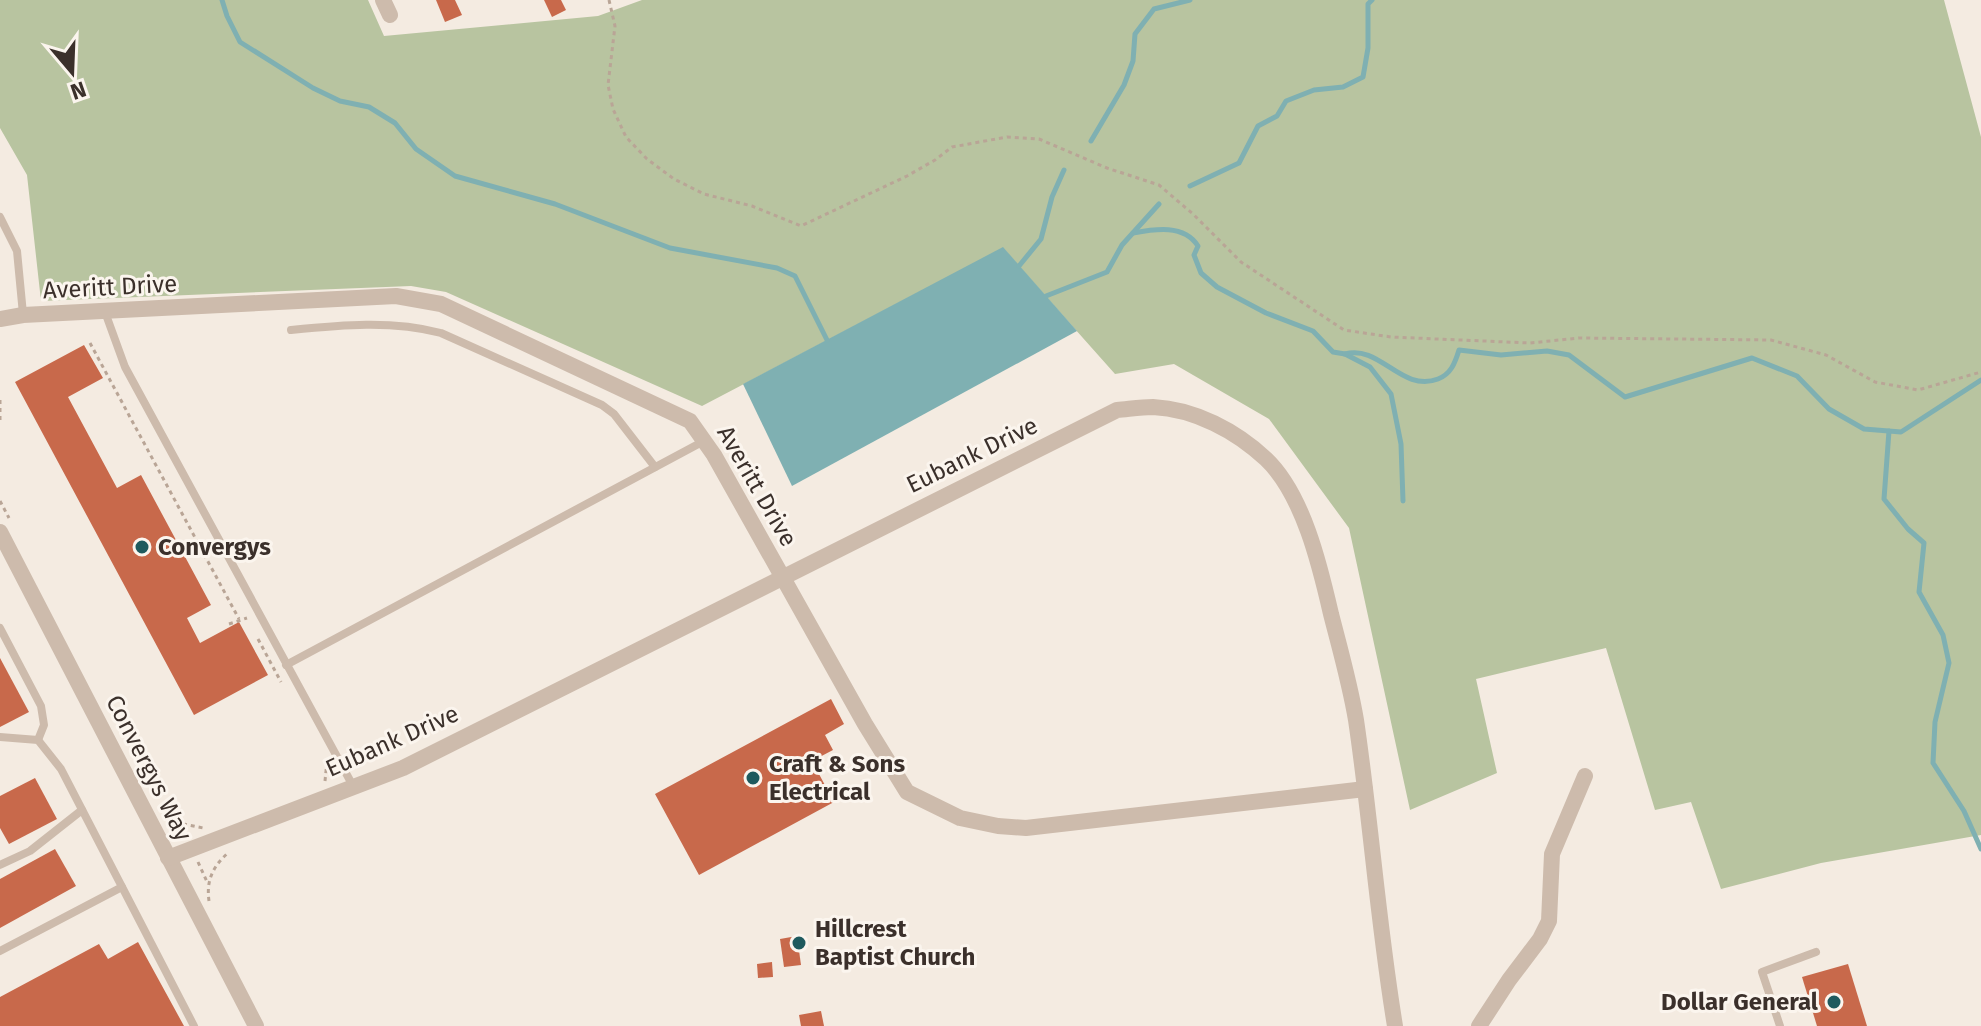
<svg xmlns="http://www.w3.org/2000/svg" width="1981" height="1026" font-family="'Fira Sans',sans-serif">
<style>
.green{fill:#b8c4a0}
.water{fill:#7fb0b2}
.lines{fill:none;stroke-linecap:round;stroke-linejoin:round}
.stream{stroke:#7fb0b2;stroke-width:5}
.building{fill:#c8694b}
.path{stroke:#b9a596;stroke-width:3;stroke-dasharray:4 4;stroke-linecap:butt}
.service{stroke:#cdbbac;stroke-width:8}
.minor{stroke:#cdbbac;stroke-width:16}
.poi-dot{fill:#1f5a5e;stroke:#fbf5ee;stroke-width:3}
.labels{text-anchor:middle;stroke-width:6;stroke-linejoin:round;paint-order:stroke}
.street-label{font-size:24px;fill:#3b302b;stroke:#fbf5ee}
.poi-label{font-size:24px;font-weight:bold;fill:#3b302b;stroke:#fbf5ee;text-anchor:start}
</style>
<rect width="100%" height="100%" fill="#f4ebe1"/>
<path class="green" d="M0 0H368L384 36 598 16 642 0H1944L1981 137V835L1821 863 1721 889 1691 802 1655 810 1606 648 1476 679 1497 773 1410 810 1349 528 1269 419 1174 364 1115 374 1003 248 702 406 446 292 411 286 41 301 27 175 0 128Z"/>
<path class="water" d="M1003 247 1077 331 792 486 743 384Z"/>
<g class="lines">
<g class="stream">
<path d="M222 0 227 16 240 42 313 88 340 101 369 107 395 123 416 149 455 176 555 204 670 248 777 268 795 276 827 340"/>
<path d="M1091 141 1124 85 1133 61 1135 34 1154 9 1190 0"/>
<path d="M1190 186 1239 163 1258 126 1277 116 1286 101 1314 90 1343 87 1363 77 1368 48V4L1372 0"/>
<path d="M1133 233C1155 229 1184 224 1198 246L1194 255 1201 273 1217 287 1266 313 1313 331 1333 352 1345 354 1370 367 1391 394 1401 444 1403 501"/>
<path d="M1019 266 1041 239 1052 197 1064 170"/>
<path d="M1046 296 1107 272 1122 245 1159 204"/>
<path d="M1345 354C1380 344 1401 393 1438 379 1451 374 1455 363 1459 350L1501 355 1547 351 1569 355 1625 397 1752 358 1797 376 1829 409 1864 429 1901 432 1981 380"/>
<path d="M1889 431 1884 499 1908 529 1924 543 1919 592 1943 635 1949 663 1935 722 1933 763 1964 811 1981 849"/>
</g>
</g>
<g class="building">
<path d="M436 0H455L462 15 445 22Z"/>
<path d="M544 0H561L566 10 552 17Z"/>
<path d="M84 345 103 378 68 397 117 488 141 475 211 605 187 618 200 643 239 622 268 675 194 715 15 382Z"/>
<path d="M0 658 29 712 0 727Z"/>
<path d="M831 699 844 724 825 735 833 750 812 761 834 802 699 875 655 794Z"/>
<path d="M35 778 57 819 9 844 0 828V796Z"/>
<path d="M55 849 76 886 0 928V879Z"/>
<path d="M797 936 801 965 784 967 780 939Z"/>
<path d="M138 942 184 1026H0V997L99 944 108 959Z"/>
<path d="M772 962 773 977 758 978 757 964Z"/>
<path d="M1848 964 1867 1026H1817L1802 977Z"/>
<path d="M821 1011 824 1026H801L799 1015Z"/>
</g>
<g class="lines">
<g class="path">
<path d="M609 0 615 26 608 85 613 109 626 137 647 159 674 179 704 194 752 206 801 226 907 176 935 160 952 147 1007 137 1039 139 1107 168 1159 185 1193 214 1241 262 1344 330 1391 337 1530 343 1579 338 1771 340 1826 355 1875 382 1918 390 1981 372"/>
<path d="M90 343 239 619"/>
<path d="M0 400V420"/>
<path d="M0 501 9 518"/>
<path d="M229 624 247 618"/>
<path d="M258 639 281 682"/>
<path d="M325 781 327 761"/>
<path d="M163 811 179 823 203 828"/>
<path d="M179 823 186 837"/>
<path d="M198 862 208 884"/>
<path d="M209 901C206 880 213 866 229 852"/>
</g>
<g class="service">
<path d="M0 217 17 251 23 314"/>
<path d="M105 312 125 367 353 786"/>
<path d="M291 330C341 325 392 320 441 333L602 405 614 414 655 467"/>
<path d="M0 628 41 706 44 725 38 740"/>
<path d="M286 665 704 441"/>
<path d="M0 737 38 740 61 769 194 1026"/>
<path d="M0 865 30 851 82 810"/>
<path d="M0 951 122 887"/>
<path d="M1780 1026 1762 972 1816 952"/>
</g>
<g class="minor">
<path d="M383 0 390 15"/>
<path d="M0 319 23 315 396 296 441 304 690 421 714 455 865 724 907 792 960 818 998 826 1026 828 1365 789"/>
<path d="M0 532 256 1026"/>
<path d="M168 858 403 768 1117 410C1129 409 1141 407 1153 407 1195 409 1236 431 1266 459 1303 494 1320 566 1331 614 1340 649 1350 684 1356 720 1371 822 1378 924 1395 1026"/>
<path d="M1479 1026 1509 980 1540 939 1549 921 1552 854 1585 776"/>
</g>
</g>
<g class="poi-dot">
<circle cx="142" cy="547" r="8"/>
<circle cx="753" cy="778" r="8"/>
<circle cx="799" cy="943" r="8"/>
<circle cx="1834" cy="1002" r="8"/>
</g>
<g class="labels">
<g class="street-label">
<text transform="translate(110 287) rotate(-3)" y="8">Averitt Drive</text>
<text transform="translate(972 455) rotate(-26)" y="8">Eubank Drive</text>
<text transform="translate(757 486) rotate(60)" y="8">Averitt Drive</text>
<text transform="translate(392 741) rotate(-24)" y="8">Eubank Drive</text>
<text transform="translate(149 768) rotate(63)" y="8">Convergys Way</text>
</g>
<g class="poi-label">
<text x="158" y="555">Convergys</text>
<text x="769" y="772">Craft &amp; Sons<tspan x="769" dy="28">Electrical</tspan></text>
<text x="815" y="937">Hillcrest<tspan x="815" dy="28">Baptist Church</tspan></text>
<text x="1818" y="1010" text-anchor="end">Dollar General</text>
</g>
</g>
<g transform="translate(72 72) rotate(161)" stroke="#fbf5ee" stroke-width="6" paint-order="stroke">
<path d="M0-6L14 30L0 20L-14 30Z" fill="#3b302b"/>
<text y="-12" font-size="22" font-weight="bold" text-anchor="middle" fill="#3b302b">N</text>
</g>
</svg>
